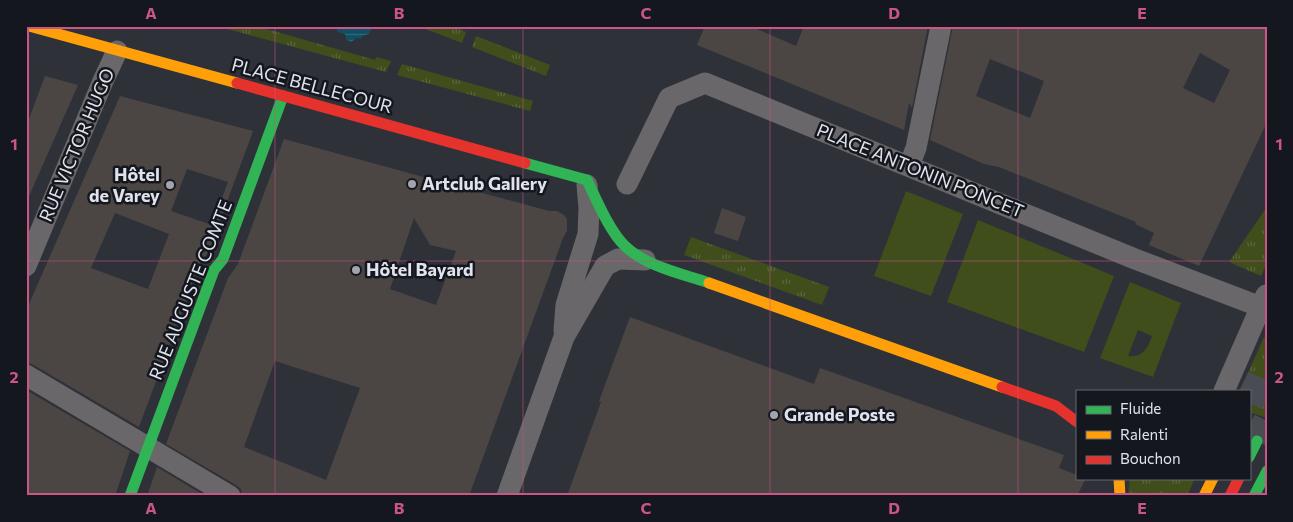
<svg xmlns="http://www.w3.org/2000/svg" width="1293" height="522" font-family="Commissioner,sans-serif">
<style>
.grass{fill:url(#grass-tufts)}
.green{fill:#3f4e1b;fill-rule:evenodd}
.water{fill:url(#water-rules)}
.building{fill:#4b4644;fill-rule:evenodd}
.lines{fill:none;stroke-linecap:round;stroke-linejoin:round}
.primary-tunnel{stroke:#4a4c54;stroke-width:28;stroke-dasharray:28 14;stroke-linecap:butt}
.street{stroke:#696769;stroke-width:21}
.fast{stroke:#30b455;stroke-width:11}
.slow{stroke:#ff9f0a;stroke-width:11}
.jam{stroke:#e5322d;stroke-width:11}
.grid{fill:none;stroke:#cb5587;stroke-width:1;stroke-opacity:0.55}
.poi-dot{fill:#a2a5ae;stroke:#15171e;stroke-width:2}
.labels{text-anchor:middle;stroke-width:5;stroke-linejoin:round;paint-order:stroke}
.street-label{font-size:18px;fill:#e0e3ed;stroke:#15171e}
.poi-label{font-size:18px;font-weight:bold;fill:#e0e3ed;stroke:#15171e;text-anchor:start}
.neatline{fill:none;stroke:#cb5587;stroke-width:2}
.grid-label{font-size:16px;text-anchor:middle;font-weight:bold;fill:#cb5587}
</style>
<defs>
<pattern id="grass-tufts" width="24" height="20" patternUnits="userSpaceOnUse" patternTransform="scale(1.25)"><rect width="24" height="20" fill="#3f4e1b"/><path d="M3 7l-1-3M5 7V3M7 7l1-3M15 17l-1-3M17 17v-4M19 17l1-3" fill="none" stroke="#5a673c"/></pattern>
<pattern id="water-rules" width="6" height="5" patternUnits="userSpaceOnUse" patternTransform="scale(1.25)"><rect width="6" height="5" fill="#0f4f63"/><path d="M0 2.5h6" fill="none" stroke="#32687a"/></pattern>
</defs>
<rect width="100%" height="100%" fill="#2f3139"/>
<g class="grass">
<path d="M228 26H256L375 60 376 57 391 61 386 72 227 29Z"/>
<path d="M418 26H453L466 32 462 43Z"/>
<path d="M476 36 550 65 546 76 472 47Z"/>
<path d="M402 64 533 101 530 111 397 75Z"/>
<path d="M1267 207V263L1261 276 1229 262Z"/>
<path d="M691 237 829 287 822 305 684 255Z"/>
<path d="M1264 337 1267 338V418L1249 412V391H1240Z"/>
<path d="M1130 478H1195L1187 496H1128Z"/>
</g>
<g class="green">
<path d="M906 191 963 214 931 296 874 276Z"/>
<path d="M978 220 1114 276 1084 352 947 302Z"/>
<path d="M1130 282 1181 303 1153 377 1100 358ZM1138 330 1152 336C1148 348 1143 358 1128 356Z"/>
</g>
<path class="water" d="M338 26H372V27L369 34 362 36 361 39 357 38 351 42 346 39 345 34 337 32Z"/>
<g class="building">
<path d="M705 26H750L796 46 804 26H928L912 108 909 103 904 130 697 45Z"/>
<path d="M953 26H1267V122L1199 266 1149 245 1154 233 1135 224 1136 222 999 167 984 164 930 140ZM1200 53 1230 70 1214 103 1183 88ZM990 59 1044 81 1030 118 976 96Z"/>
<path d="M45 76 78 85 26 203V127Z"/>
<path d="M120 96 253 131 209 251 199 265 139 427 32 364 26 363V311ZM187 169 228 182 212 225 171 211ZM115 213 169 234 148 289 91 268Z"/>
<path d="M284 139 549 211H557L564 215 567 219V231L563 238 469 496H242L241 489 236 485 166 444 228 278 238 264ZM414 218 430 245 456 251 436 305 390 289ZM275 361 360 388 326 480 244 447Z"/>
<path d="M722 208 746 217 738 241 714 233Z"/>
<path d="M630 317 814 384 820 368 1064 455 1059 468 1077 475V478H1086L1077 496H567L601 402 599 401Z"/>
<path d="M26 390 130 451 115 496H26Z"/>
<path d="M157 467 205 496H147Z"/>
</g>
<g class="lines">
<g class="primary-tunnel">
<path d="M1249 403 1267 365"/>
<path d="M1257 441 1267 421"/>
</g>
<g class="street">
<path d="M909 166 916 148 941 26"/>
<path d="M627 184 669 98 705 83 1135 259 1261 307"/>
<path d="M26 266 103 81 117 51"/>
<path d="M564 331 566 305 588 234 589 208 587 185"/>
<path d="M26 375 230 496"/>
<path d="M1224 391 1266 295"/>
<path d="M507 496 564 337 605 266 618 259 645 260"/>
</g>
<g class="fast">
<path d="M525 163 587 180C596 199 610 232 625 246 645 266 683 274 709 283"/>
<path d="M1249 457 1257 441"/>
<path d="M130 496 214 270 223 259 283 96"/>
<path d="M1254 496 1267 471"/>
</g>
<g class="slow">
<path d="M29 26 237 83"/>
<path d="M709 283 1002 387"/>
<path d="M1119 478 1120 496"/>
<path d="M1204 496 1213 478"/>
</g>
<g class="jam">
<path d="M237 83 525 163"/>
<path d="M1002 387 1056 406 1077 422"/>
<path d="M1230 496 1239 478"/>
</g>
</g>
<path class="grid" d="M275 26V496M523 26V496M770 26V496M1018 26V496M26 261H1267"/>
<g class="poi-dot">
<circle cx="412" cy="184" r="5"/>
<circle cx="170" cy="185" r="5"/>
<circle cx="356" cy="270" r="5"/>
<circle cx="774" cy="415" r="5"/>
</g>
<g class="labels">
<g class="street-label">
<text transform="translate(312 86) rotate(15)" y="6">PLACE BELLECOUR</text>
<text transform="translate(77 145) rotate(-67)" y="6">RUE VICTOR HUGO</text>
<text transform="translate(920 171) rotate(22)" y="6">PLACE ANTONIN PONCET</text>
<text transform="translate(191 290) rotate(-68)" y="6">RUE AUGUSTE COMTE</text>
</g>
<g class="poi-label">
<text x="160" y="181" text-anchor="end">Hôtel<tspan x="160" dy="21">de Varey</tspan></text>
<text x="422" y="190">Artclub Gallery</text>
<text x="366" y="276">Hôtel Bayard</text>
<text x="784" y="421">Grande Poste</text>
</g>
</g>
<rect width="1293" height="522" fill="none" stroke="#15171e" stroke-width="55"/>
<rect x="1076" y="390" width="175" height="90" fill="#15171e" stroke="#666971"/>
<rect x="1086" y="406" width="25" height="8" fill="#30b455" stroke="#666971"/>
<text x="1120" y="414" font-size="15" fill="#e0e3ed">Fluide</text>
<rect x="1086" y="431" width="25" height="8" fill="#ff9f0a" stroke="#666971"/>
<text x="1120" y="440" font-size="15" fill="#e0e3ed">Ralenti</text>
<rect x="1086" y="456" width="25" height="8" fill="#e5322d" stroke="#666971"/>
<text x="1120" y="464" font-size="15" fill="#e0e3ed">Bouchon</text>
<rect x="28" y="28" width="1238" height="466" class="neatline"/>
<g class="grid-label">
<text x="151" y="19">A</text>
<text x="399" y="19">B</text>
<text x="646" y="19">C</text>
<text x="894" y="19">D</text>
<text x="1142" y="19">E</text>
<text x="14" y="150">1</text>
<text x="1279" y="150">1</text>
<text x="14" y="383">2</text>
<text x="1279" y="383">2</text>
<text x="151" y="514">A</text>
<text x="399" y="514">B</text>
<text x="646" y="514">C</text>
<text x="894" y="514">D</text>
<text x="1142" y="514">E</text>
</g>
</svg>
